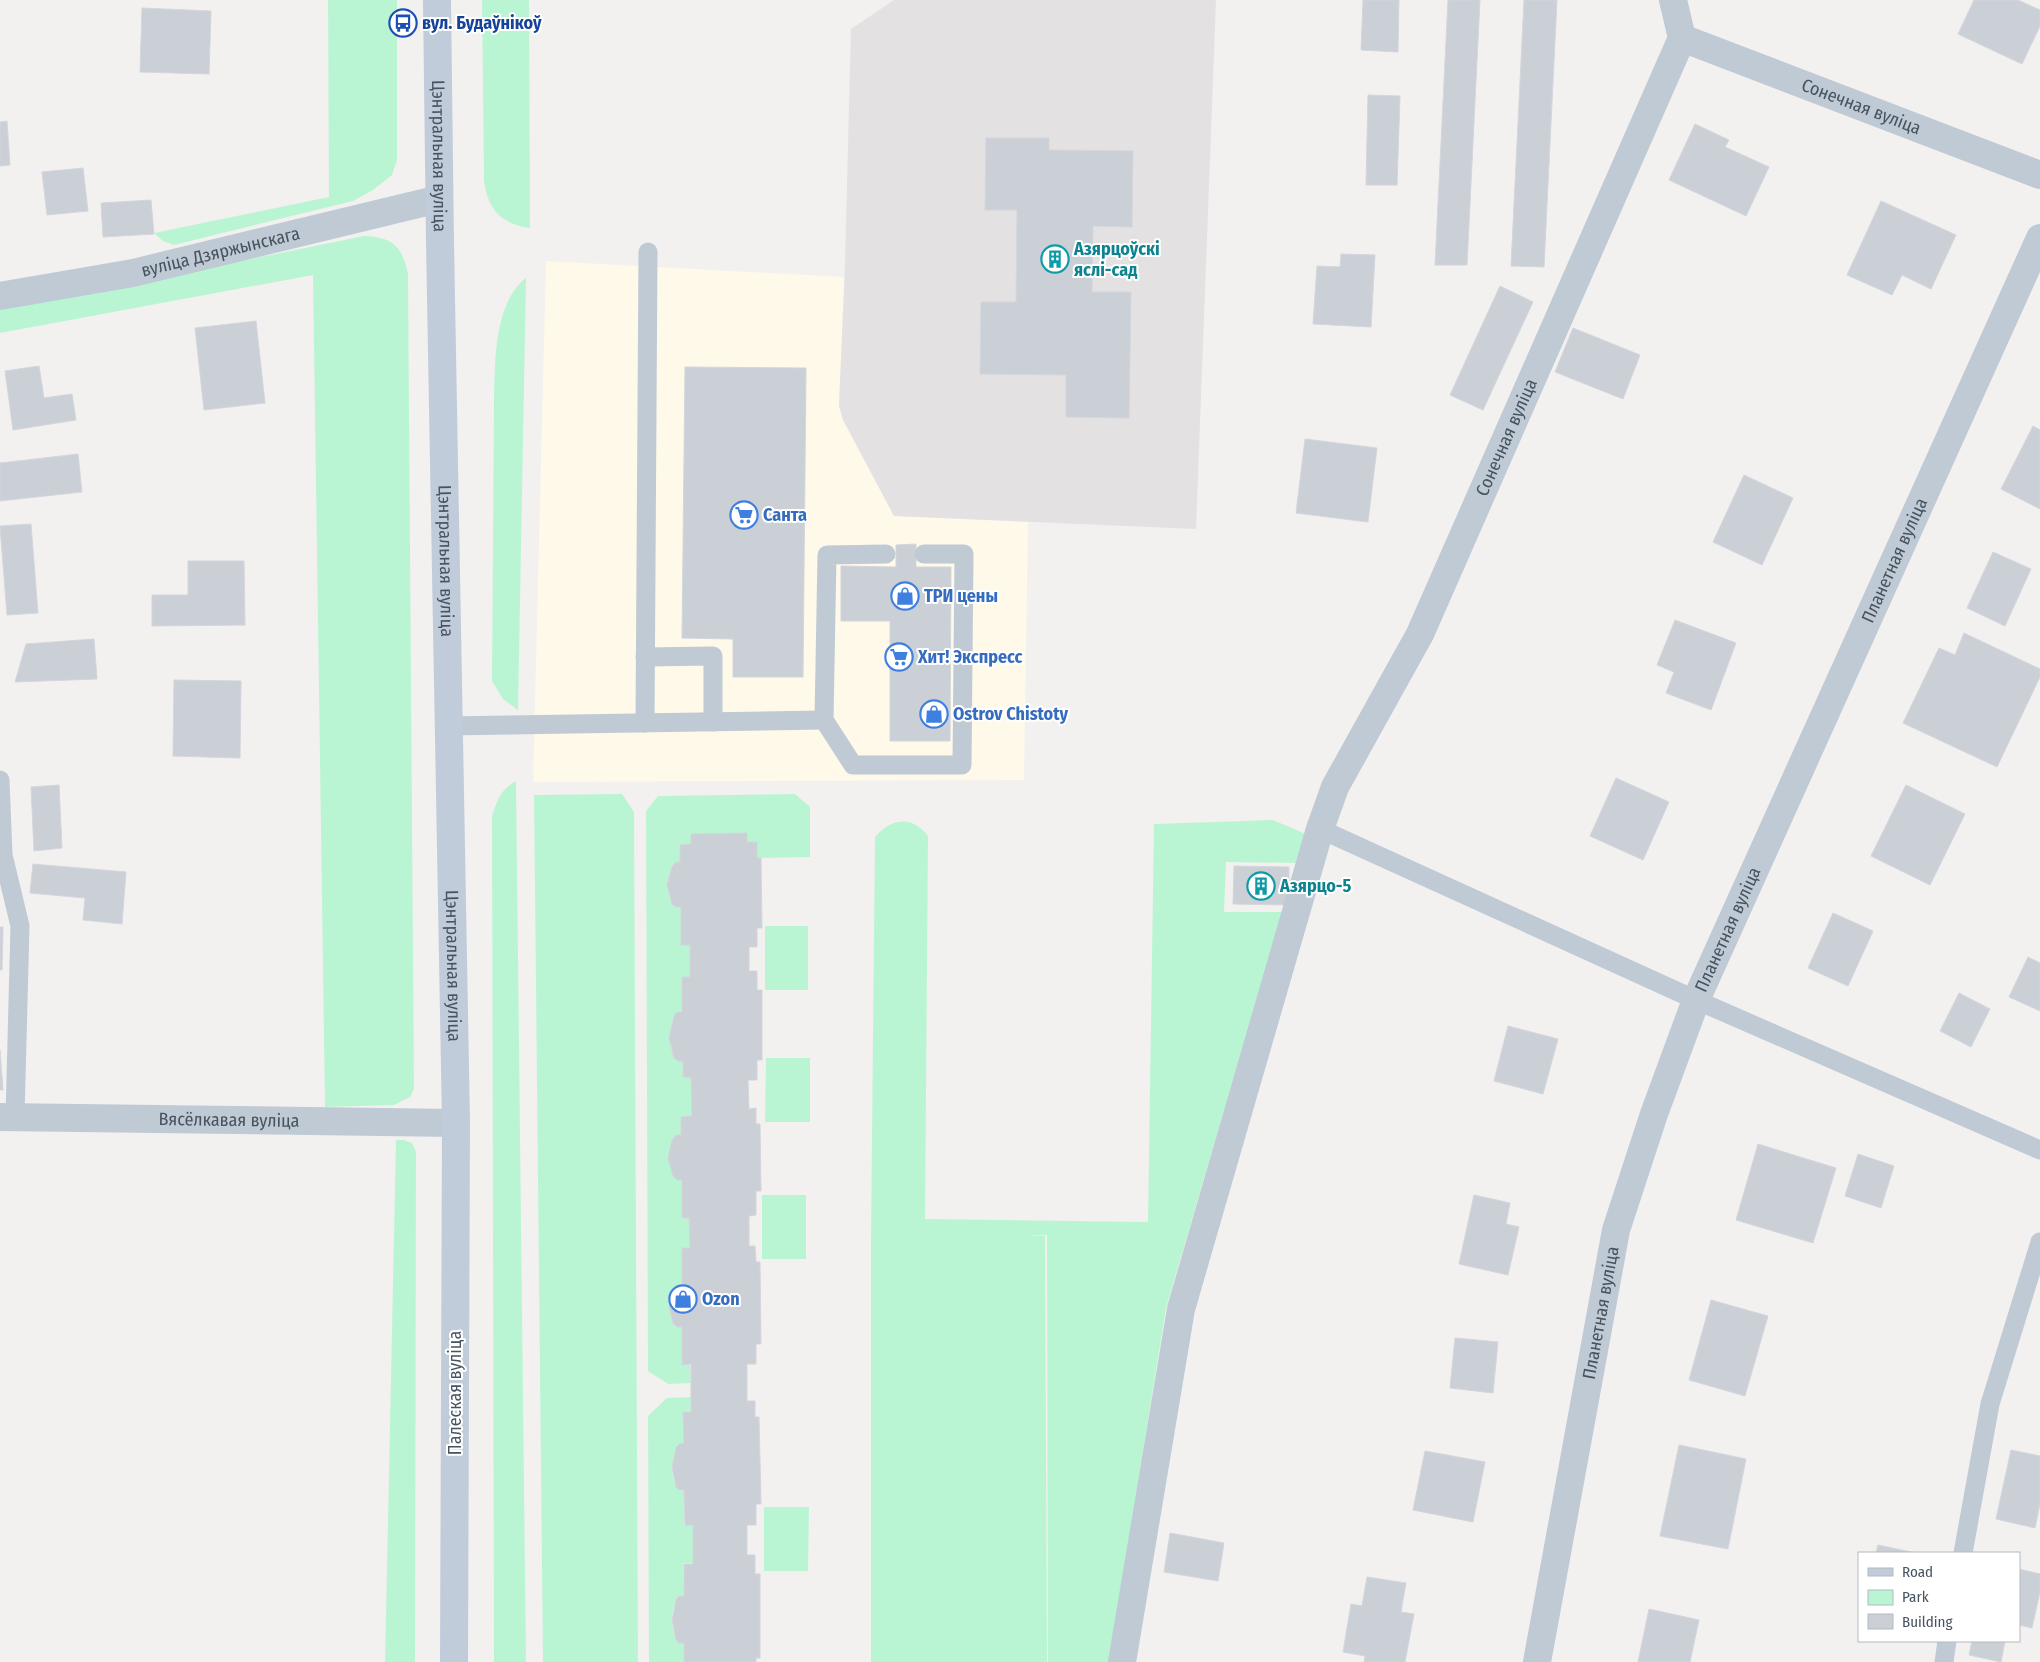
<svg xmlns="http://www.w3.org/2000/svg" width="2040" height="1662" font-family="'Fira Sans Condensed',sans-serif">
<style>
.commercial{fill:#fef9e9}
.education{fill:#e4e1e2}
.green{fill:#baf5d3}
.building{fill:#cbcfd6;stroke:#d3d6dc}
.lines{fill:none;stroke-linecap:round;stroke-linejoin:round}
.service{stroke:#bfcad4;stroke-width:19}
.minor{stroke:#bfcad4;stroke-width:28}
.secondary{stroke:#c1ccdb;stroke-width:28}
.labels{text-anchor:middle;stroke-width:4;stroke-linejoin:round;paint-order:stroke}
.transit-label{font-size:18px;font-weight:bold;fill:#164399;stroke:#fff;text-anchor:start}
.street-label{font-size:18px;fill:#465360;stroke:#fff}
.culture-label{font-size:18px;font-weight:bold;fill:#0d838f;stroke:#fff;text-anchor:start}
.shop-label{font-size:18px;font-weight:bold;fill:#366cbe;stroke:#fff;text-anchor:start}
</style>
<rect width="100%" height="100%" fill="#f3f0f0"/>
<path class="commercial" d="M546 261 845 277 839 406 894 516 1028 522 1024 780 533 782Z"/>
<path class="education" d="M894 0H1216L1196 529 894 516 843 420 839 406 845 263 851 29Z"/>
<g class="green">
<path d="M328 0H397V160L392 175 373 190 353 201 174 245 163 241 154 233 329 197Z"/>
<path d="M482 0H529L530 228C501 224 488 210 484 181Z"/>
<path d="M364 236C393 237 402 246 408 274L414 1089 410 1097 394 1105 325 1107 313 275 0 333V310Z"/>
<path d="M526 278 518 710 503 699 492 681 494 403C495 365 493 303 526 278Z"/>
<path d="M516 781 526 1662H494L492 816C497 800 501 789 516 781Z"/>
<path d="M622 794 634 812 638 1662H543L534 795Z"/>
<path d="M795 794 810 807V857L757 858 747 843V834H691V844L680 845V863H675C666 874 665 897 676 907H681V945H690V977L683 1013H677C668 1022 666 1061 683 1061V1078H691L692 1117 668 1158 673 1176 677 1180H682V1218H689L690 1248 682 1249V1285H677C667 1296 668 1316 677 1327H682V1364L690 1365 691 1383 668 1384 648 1371 646 811 658 796Z"/>
<path d="M1273 820 1308 835 1297 863 1226 862 1224 912H1282L1166 1308 1109 1662H1048L1047 1235 1026 1236H1045L1047 1662H871V1238L875 837C891 818 912 815 928 836L925 1219 1148 1222 1154 824Z"/>
<rect x="765" y="926" width="43" height="64"/>
<path d="M766 1058H810V1122H765Z"/>
<path d="M396 1140H404L412 1143 416 1152 415 1662H385Z"/>
<rect x="762" y="1195" width="44" height="64"/>
<path d="M691 1397V1411L683 1412 684 1443 679 1444C671 1453 668 1490 684 1491V1525H693V1563H683L684 1596H679C670 1607 670 1632 679 1643H684V1662H649L648 1416 667 1398Z"/>
<path d="M764 1507H809L808 1571H764Z"/>
</g>
<g class="building">
<path d="M1363 0H1399L1398 52 1361 50Z"/>
<path d="M1448 0H1480L1467 265H1435Z"/>
<path d="M1524 0H1557L1544 267 1511 266Z"/>
<path d="M1974 0H2018L2040 10V26L2022 64 1958 34Z"/>
<path d="M142 8 211 11 209 74 140 72Z"/>
<path d="M1368 95 1400 96 1397 185H1366Z"/>
<path d="M7 121 10 165 0 166V122Z"/>
<path d="M1695 124 1729 140 1725 147 1769 167 1746 216 1669 180Z"/>
<path d="M986 138H1049V150L1133 151 1132 227 1093 226 1092 292H1131L1129 418 1066 417V375L980 374 981 302H1016L1017 210H985Z"/>
<path d="M83 168 88 211 47 215 42 172Z"/>
<path d="M151 200 154 234 103 237 101 203Z"/>
<path d="M1881 201 1956 235 1931 289 1902 275 1892 295 1847 275Z"/>
<path d="M1341 254 1375 255 1371 327 1313 324 1317 266 1340 267Z"/>
<path d="M1500 286 1533 302 1483 410 1450 395Z"/>
<path d="M256 321 265 403 204 410 195 328Z"/>
<path d="M1573 328 1640 355 1623 399 1555 372Z"/>
<path d="M39 366 44 398 72 394 76 420 13 430 5 371Z"/>
<path d="M685 367 806 368 803 677H733V639L682 638Z"/>
<path d="M2033 426 2040 430V509L2001 489Z"/>
<path d="M1305 439 1377 448 1368 522 1296 513Z"/>
<path d="M78 454 82 492 0 501V463Z"/>
<path d="M1744 475 1793 498 1762 565 1713 542Z"/>
<path d="M31 524 38 613 7 615 0 526Z"/>
<path d="M916 544V567H951L950 741H890V621H841V566L896 567V545Z"/>
<path d="M1993 552 2031 569 2005 626 1967 608Z"/>
<path d="M188 561H244L245 625 152 626V595H188Z"/>
<path d="M1675 620 1736 643 1711 710 1666 693 1674 672 1657 665Z"/>
<path d="M1964 633 2040 669V677L1997 767 1903 723 1939 648 1955 655Z"/>
<path d="M94 639 97 679 15 682 26 644Z"/>
<path d="M174 680 241 681 240 758 173 756Z"/>
<path d="M1616 778 1669 802 1643 860 1590 836Z"/>
<path d="M59 785 62 848 34 851 31 787Z"/>
<path d="M1906 785 1965 814 1930 885 1871 856Z"/>
<path d="M747 833V842H757V858H761L762 928H757V947H749V971H757V990H762V1060H757V1080H748L749 1109 756 1108V1124H760L761 1191H756V1215L749 1216V1246H755L756 1262H760L761 1344H756V1364H747V1401H755V1417H759L761 1504H756V1525H747V1555H755V1574H760V1658H756V1662H684V1643H679L676 1640 672 1620 676 1600 679 1596H684V1564H693V1525H685L684 1490H679L676 1487 672 1467 676 1448 679 1444 684 1443 683 1412H691V1364L682 1365V1327H677L673 1323 669 1306 673 1289 677 1285H682V1248H690L689 1218H682V1180H677L673 1176 668 1158 672 1140 676 1135H681V1117L692 1116 691 1078 683 1077V1061H678L674 1058 669 1038 674 1016 677 1012H682V977H690V945H681V907H676L672 904 667 885 672 867 675 863 680 862V845L691 844V834Z"/>
<path d="M33 864 126 872 122 924 83 920 85 898 30 893Z"/>
<path d="M1234 866 1289 867V905L1233 904Z"/>
<path d="M1833 913 1873 931 1848 986 1808 968Z"/>
<path d="M0 927H3L2 970H0Z"/>
<path d="M2028 957 2040 963V1011L2009 997Z"/>
<path d="M1959 993 1990 1009 1971 1047 1940 1031Z"/>
<path d="M1508 1026 1558 1039 1543 1094 1494 1081Z"/>
<path d="M0 1050 3 1090H0Z"/>
<path d="M1758 1144 1836 1168 1813 1243 1736 1220Z"/>
<path d="M1858 1154 1894 1166 1881 1208 1845 1196Z"/>
<path d="M1474 1195 1510 1203 1506 1224 1519 1227 1508 1275 1459 1264Z"/>
<path d="M1711 1300 1768 1316 1745 1396 1689 1380Z"/>
<path d="M1455 1338 1498 1342 1493 1393 1450 1388Z"/>
<path d="M1679 1445 1746 1459 1728 1549 1660 1536Z"/>
<path d="M2011 1450 2040 1456V1504L2035 1528 1996 1519Z"/>
<path d="M1425 1451 1485 1462 1473 1522 1413 1510Z"/>
<path d="M1170 1533 1224 1543 1218 1581 1164 1572Z"/>
<path d="M1878 1545 1916 1553H1876Z"/>
<path d="M2019 1569 2040 1574V1592L2032 1628 2019 1625Z"/>
<path d="M1367 1577 1406 1583 1401 1612 1414 1614 1405 1662H1364L1365 1656 1343 1652 1351 1604 1362 1606Z"/>
<path d="M1649 1609 1699 1620 1690 1662H1638Z"/>
<path d="M1972 1641H2005L2001 1662 1969 1655Z"/>
</g>
<g class="lines">
<g class="service">
<path d="M886 554 827 555 824 720 853 765H962L964 554H924"/>
<path d="M645 657 713 656V722"/>
<path d="M645 723 648 252"/>
<path d="M448 726 824 720"/>
<path d="M0 780 3 855 20 926 15 1117"/>
<path d="M1320 829 1696 1000 2040 1150"/>
<path d="M1963 1553 1990 1404 2040 1242"/>
<path d="M1944 1662 1947 1641"/>
</g>
<g class="minor">
<path id="s1" d="M1673 0 1682 38 2040 175"/>
<path id="s2" d="M0 296 133 273 439 199"/>
<path id="s3" d="M0 1117 456 1123"/>
<path id="s4" d="M1122 1662 1181 1309 1320 829 1335 787 1420 634 1682 38"/>
<path id="s5" d="M1537 1662 1616 1230 1654 1114 1696 1000 2040 238"/>
</g>
<path class="secondary" id="s6" d="M437 0 440 242 456 1123 454 1662"/>
</g>
<defs>
<g id="bus-ring" transform="scale(1.4375)"><circle r="9.5" fill="#fff" stroke="#1a4fb4" stroke-width="1.5"/><path d="M-5-6H5V4H4V6H2V4H-2V6H-4V4H-5ZM-3.5-4V0h7V-4ZM-3.5 1.2v1.5H-2V1.2ZM2 1.2v1.5H3.5V1.2Z" fill="#1a4fb4"/></g>
<g id="building-ring" transform="scale(1.4375)"><circle r="9.5" fill="#fff" stroke="#0f9aa8" stroke-width="1.5"/><path d="M-4-6H4V6H1V3H-1V6H-4ZM-2.5-4.3h1.7v1.8h-1.7ZM.8-4.3h1.7v1.8H.8ZM-2.5-1h1.7V.8h-1.7ZM.8-1h1.7V.8H.8Z" fill="#0f9aa8"/></g>
<g id="supermarket-ring" transform="scale(1.4375)"><circle r="9.5" fill="#fff" stroke="#3f7fe0" stroke-width="1.5"/><path d="M-6-5.5h2.5l.6 2H6L4.5 2H-2.5L-4.4-4H-6ZM-1.5 3.2a1.3 1.3 0 1 0 .1 0ZM3 3.2a1.3 1.3 0 1 0 .1 0Z" fill="#3f7fe0"/></g>
<g id="shop-ring" transform="scale(1.4375)"><circle r="9.5" fill="#fff" stroke="#3f7fe0" stroke-width="1.5"/><path d="M-5-2.5h2.3a2.7 3.5 0 0 1 5.4 0H5L5.5 6h-11ZM-1.5-2.5h3a1.5 2.3 0 0 0-3 0Z" fill="#3f7fe0"/></g>
</defs>
<g fill-rule="evenodd">
<use href="#bus-ring" x="403" y="23"/>
<use href="#building-ring" x="1055" y="259"/>
<use href="#supermarket-ring" x="744" y="515"/>
<use href="#shop-ring" x="905" y="596"/>
<use href="#supermarket-ring" x="899" y="657"/>
<use href="#shop-ring" x="934" y="714"/>
<use href="#building-ring" x="1261" y="886"/>
<use href="#shop-ring" x="683" y="1299"/>
</g>
<g class="labels">
<g class="transit-label">
<text x="422" y="29">вул. Будаўнікоў</text>
</g>
<g class="street-label">
<text dy="6" stroke="none"><textPath href="#s1" startOffset="231">Сонечная вуліца</textPath></text>
<text dy="6" stroke="none"><textPath href="#s6" startOffset="156">Цэнтральная вуліца</textPath></text>
<text dy="6" stroke="none"><textPath href="#s2" startOffset="225">вуліца Дзяржынскага</textPath></text>
<text dy="6" stroke="none"><textPath href="#s4" startOffset="1292">Сонечная вуліца</textPath></text>
<text dy="6" stroke="none"><textPath href="#s5" startOffset="1165">Планетная вуліца</textPath></text>
<text dy="6" stroke="none"><textPath href="#s6" startOffset="561">Цэнтральная вуліца</textPath></text>
<text dy="6" stroke="none"><textPath href="#s5" startOffset="760">Планетная вуліца</textPath></text>
<text dy="6" stroke="none"><textPath href="#s6" startOffset="966">Цэнтральная вуліца</textPath></text>
<text dy="6" stroke="none"><textPath href="#s3" startOffset="229">Вясёлкавая вуліца</textPath></text>
<text dy="6" stroke="none"><textPath href="#s5" startOffset="355">Планетная вуліца</textPath></text>
<text transform="translate(455 1393) rotate(-90)" y="6">Палеская вуліца</text>
</g>
<g class="culture-label">
<text x="1074" y="255">Азярцоўскі<tspan x="1074" dy="21">яслі-сад</tspan></text>
<text x="1280" y="892">Азярцо-5</text>
</g>
<g class="shop-label">
<text x="763" y="521">Санта</text>
<text x="924" y="602">ТРИ цены</text>
<text x="918" y="663">Хит! Экспресс</text>
<text x="953" y="720">Ostrov Chistoty</text>
<text x="702" y="1305">Ozon</text>
</g>
</g>
<rect x="1858" y="1552" width="162" height="90" fill="#ffffff" stroke="#b5babf"/>
<rect x="1868" y="1568" width="25" height="8" fill="#c1ccdb" stroke="#b5babf"/>
<text x="1902" y="1577" font-size="15" fill="#465360">Road</text>
<rect x="1868" y="1590" width="25" height="15" fill="#baf5d3" stroke="#b5babf"/>
<text x="1902" y="1602" font-size="15" fill="#465360">Park</text>
<rect x="1868" y="1614" width="25" height="15" fill="#cbcfd6" stroke="#b5babf"/>
<text x="1902" y="1627" font-size="15" fill="#465360">Building</text>
</svg>
